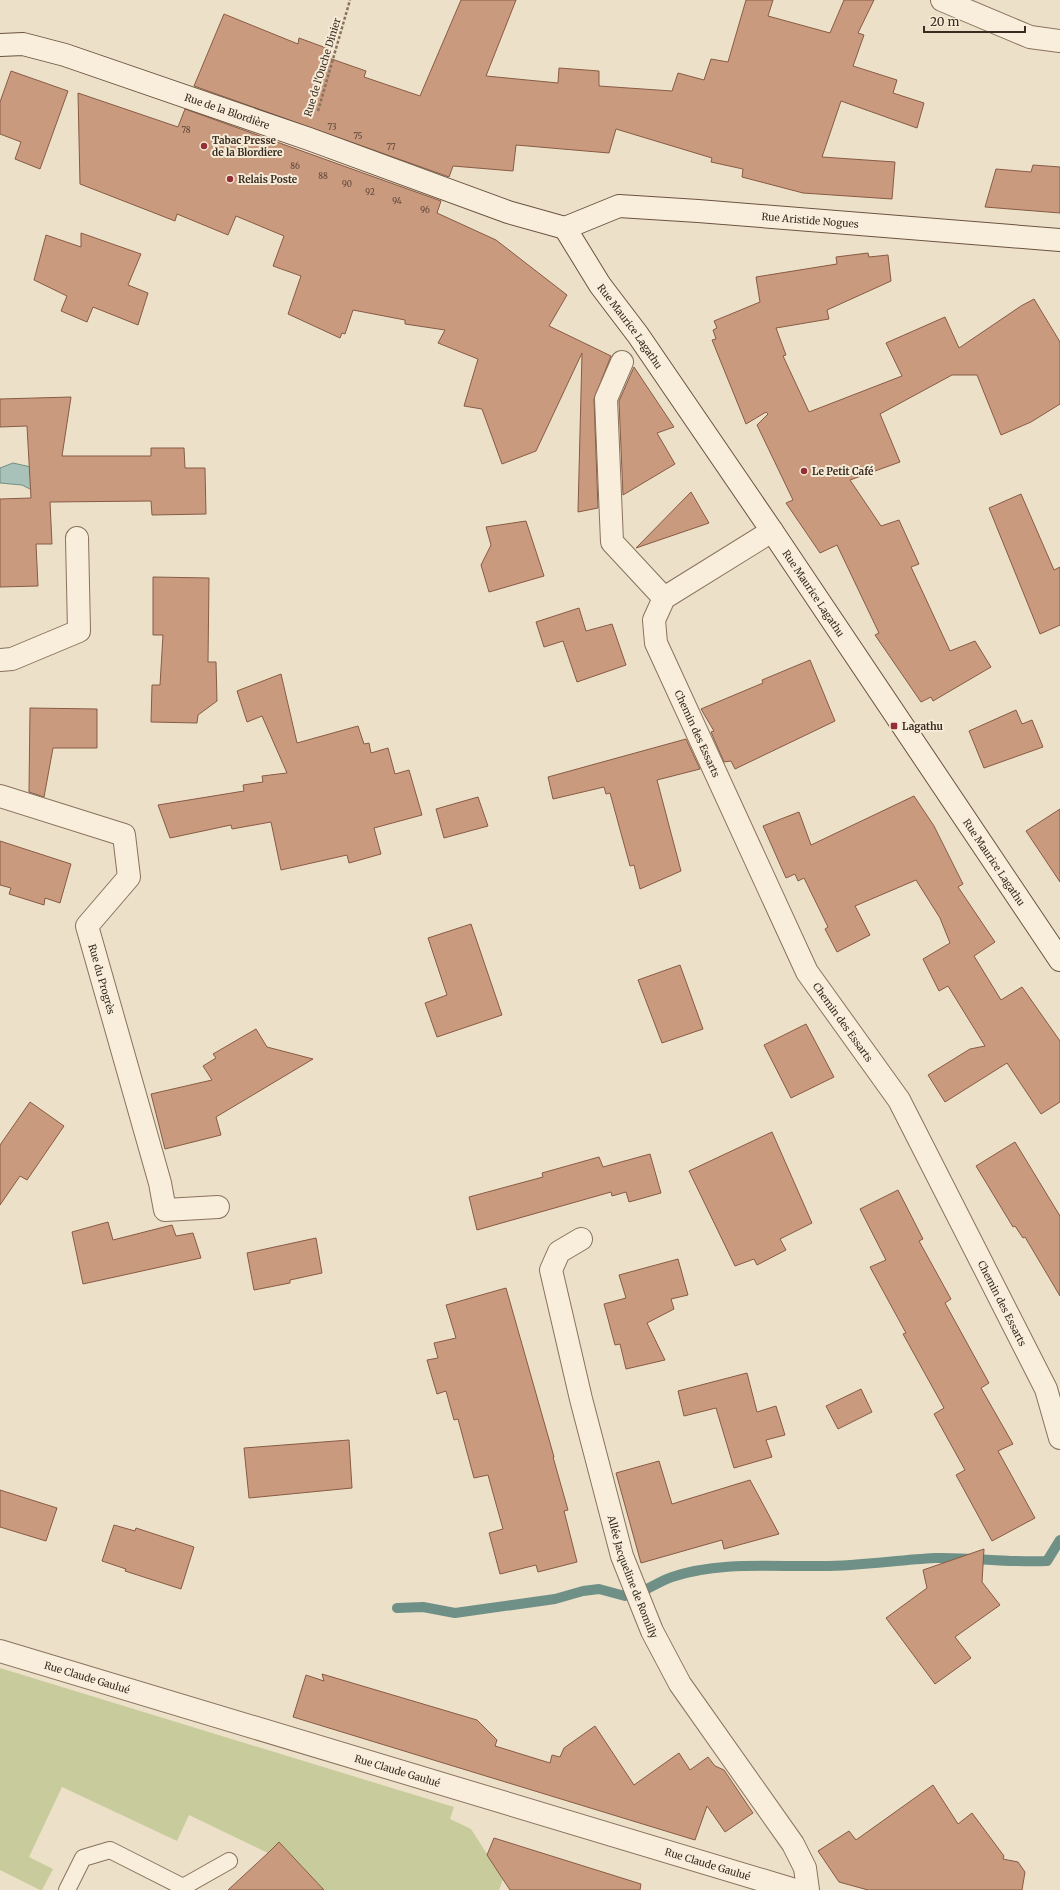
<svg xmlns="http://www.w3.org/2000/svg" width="1060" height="1890" font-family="Merriweather,serif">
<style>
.green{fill:#c8cb9b}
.water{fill:#a8c1b9;stroke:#6f9086}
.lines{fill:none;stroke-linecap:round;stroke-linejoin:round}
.stream{stroke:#6f9086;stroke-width:10}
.building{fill:#ca9a7f;stroke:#875b44}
.lane-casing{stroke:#89725d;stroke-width:18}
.street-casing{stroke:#89725d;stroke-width:24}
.secondary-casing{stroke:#6b5340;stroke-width:24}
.path{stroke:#89725d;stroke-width:2.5;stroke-dasharray:3 2;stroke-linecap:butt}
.lane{stroke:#f8eedb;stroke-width:16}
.street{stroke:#f8eedb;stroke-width:22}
.secondary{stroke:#f8eedb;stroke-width:22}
.poi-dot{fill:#962f35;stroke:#f5ebd7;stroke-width:1.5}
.labels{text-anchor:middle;stroke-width:4;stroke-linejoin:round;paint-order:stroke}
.number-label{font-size:8px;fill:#5e4738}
.street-label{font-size:10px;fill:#3a2b20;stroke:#f5ebd7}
.poi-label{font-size:10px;font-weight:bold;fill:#3a2b20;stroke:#f5ebd7;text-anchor:start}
</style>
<rect width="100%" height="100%" fill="#ede0c8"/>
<path class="green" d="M0 1668 454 1807 450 1819 471 1829 503 1879 499 1890H324L279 1842 268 1853 189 1815 177 1841 62 1787 29 1857 53 1869 42 1890H40L0 1870Z"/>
<path class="water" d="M13 463 31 467 34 491 22 485 0 483V468Z"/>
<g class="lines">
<g class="stream">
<path d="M647 1589C655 1585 663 1580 672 1577 719 1561 773 1567 823 1566 860 1566 897 1560 935 1558 972 1557 1010 1563 1047 1561L1060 1540"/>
<path d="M397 1608 423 1607 455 1613 555 1599 583 1591 599 1589 625 1596"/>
</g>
</g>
<g class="building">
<path d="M461 0H516L486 76 558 83 559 68 599 71V86L672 91 678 73 704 80 711 59 728 62 746 0H773L768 16 830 33 844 0H874L858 33 864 35 853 66 897 80 893 93 924 103 917 128 841 101 822 157 895 162 892 199 803 193 742 177 743 169 711 162 712 158 616 129 609 153 516 145 513 171 453 166 449 177 194 86 224 14 298 44 299 38 329 49 326 57 366 71 364 77 420 96Z"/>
<path d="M11 71 68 91 40 169 15 159 21 142 0 134V102Z"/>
<path d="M78 93 178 127 185 109 441 201 437 213 496 240 567 295 549 326 611 356 594 399 598 508 578 512 582 353 536 451 502 464 482 409 464 406 478 359 438 343 445 330 405 324V320L353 310 345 334 342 333 340 338 288 314 301 276 273 266 284 236 236 216 228 235 177 214 175 221 80 184Z"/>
<path d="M1033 165 1060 167V213L985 207 996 169 1031 172Z"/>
<path d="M81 233 141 254 128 285 148 293 138 325 93 307 87 322 61 311 67 296 34 280 46 235 81 247Z"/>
<path d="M868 253 869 257 888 255 891 281 827 310 829 319 776 328 786 355 783 356 809 412 902 376 886 343 945 317 959 348 1021 306 1034 299 1060 342V404L1031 422 1001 435 977 375H952L880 414 900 462 850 480 881 526 899 520 919 564 911 567 950 651 975 641 991 667 933 701 931 697 921 702 875 635 879 633 837 545 820 553 786 503 793 500 757 425 768 414 766 412 746 424 712 340 716 339 713 330 717 328 714 321 760 302 756 277 837 264 836 257Z"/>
<path d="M634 367 674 427 657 433 675 464 623 495 619 401Z"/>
<path d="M71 397 62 456H151V448H184L185 468H205L206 514 152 515 151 501 50 502 52 544H36L38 586 0 587V499L31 498 27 426 0 427V399Z"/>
<path d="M691 492 709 523 636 548Z"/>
<path d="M1021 494 1054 570 1060 567V625L1040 634 989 508Z"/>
<path d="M526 521 544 576 489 592 481 565 491 545 486 527Z"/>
<path d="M153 577 209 578 208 662H216L217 701 198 715 197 723 151 722 152 685H160L163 635H153Z"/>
<path d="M579 608 586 631 612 624 626 665 577 682 563 641 544 647 536 622Z"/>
<path d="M810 660 835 721 735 769 731 761 724 762 711 732 714 731 701 709 763 683 762 680Z"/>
<path d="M281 674 297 743 358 726 364 744 369 743 371 753 388 748 395 774 409 770 422 815 374 828 381 854 349 863 347 855 281 870 271 822 232 829 231 825 170 838 158 805 244 791 243 785 263 782 262 776 287 773 262 716 247 722 237 691Z"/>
<path d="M30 708 97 709V748H53L44 797 29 792Z"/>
<path d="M1016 710 1022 724 1032 720 1043 747 984 768 969 731Z"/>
<path d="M686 739 700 769 657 780 681 871 640 889 634 865 630 866 610 793 606 794 604 787 553 799 548 777Z"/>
<path d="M914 796 934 826 963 884 958 887 995 942 974 956 1001 1000 1022 987 1060 1041V1102L1041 1114 1007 1063 945 1102 928 1075 970 1049 985 1046 948 986 939 991 923 959 950 943 940 918 916 880 855 906 870 935 837 952 825 929 828 927 804 878 798 881 795 874 786 878 763 826 799 812 811 845Z"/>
<path d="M478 797 488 826 444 838 436 809Z"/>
<path d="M1060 809V882L1026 831Z"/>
<path d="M0 841 71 864 60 903 45 898 44 905 9 894 11 888 0 885Z"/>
<path d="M471 924 502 1015 437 1037 425 1003 447 995 428 938Z"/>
<path d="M680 965 703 1029 662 1043 638 980Z"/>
<path d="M806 1024 834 1077 791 1098 764 1045Z"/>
<path d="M256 1029 267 1047 313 1059 216 1117 221 1135 165 1149 151 1094 212 1080 203 1066 216 1058 213 1054Z"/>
<path d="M30 1102 64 1126 27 1180 20 1176 0 1205V1145Z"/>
<path d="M772 1132 812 1223 780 1239 786 1250 757 1265 754 1259 735 1266 689 1171Z"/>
<path d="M1015 1142 1060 1216V1296L1025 1237 1023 1238 1015 1226 1013 1227 976 1166Z"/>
<path d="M650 1154 661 1193 629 1202 626 1192 612 1196 611 1192 477 1230 469 1197 543 1177 542 1173 599 1157 603 1167Z"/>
<path d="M898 1190 923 1239 919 1241 951 1299 945 1303 989 1383 981 1388 1013 1444 998 1451 1035 1518 992 1541 956 1475 965 1470 934 1414 944 1408 903 1334 906 1333 870 1267 886 1260 860 1209Z"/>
<path d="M108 1222 113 1240 172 1225 176 1236 193 1233 201 1258 83 1284 72 1232Z"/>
<path d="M316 1238 322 1273 290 1280V1283L254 1290 247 1253Z"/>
<path d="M678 1259 688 1295 671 1299 674 1309 647 1323 665 1360 626 1369 620 1344 615 1345 604 1304 626 1298 619 1275Z"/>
<path d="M506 1288 554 1457H553L568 1510 564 1511 577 1562 538 1572 536 1565 500 1574 489 1533 503 1529 488 1475 474 1478 458 1419 454 1420 446 1391 437 1394 427 1360 438 1358 434 1343 456 1338 446 1305Z"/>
<path d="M747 1373 757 1412 776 1406 785 1435 766 1440 772 1457 734 1468 716 1408 684 1416 678 1391Z"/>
<path d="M861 1389 872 1412 838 1429 826 1406Z"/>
<path d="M349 1440 352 1488 249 1498 244 1448Z"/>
<path d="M659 1461 672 1504 750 1480 779 1534 724 1549 722 1540 641 1563 616 1473Z"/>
<path d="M0 1490 57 1508 46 1541 0 1527Z"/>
<path d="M114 1525 135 1531 136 1528 194 1547 181 1589 125 1571 126 1569 102 1561Z"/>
<path d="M984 1549 982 1582 1000 1605 955 1637 971 1658 935 1684 886 1618 927 1588 923 1570Z"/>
<path d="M322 1674 477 1720 497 1740 495 1746 550 1763 552 1755 560 1757 564 1748 595 1726 634 1785 679 1753 690 1770 708 1757 715 1766 724 1770 753 1813 725 1832 707 1806 695 1840 293 1717 306 1675 324 1681Z"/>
<path d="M933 1785 958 1824 972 1813 1004 1856 1003 1859 1018 1862 1025 1872 1022 1890H868L839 1882 818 1851 849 1831 856 1840Z"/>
<path d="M494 1838 641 1884 640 1890H510L487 1855Z"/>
<path d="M279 1842 324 1890H228L268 1853Z"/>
</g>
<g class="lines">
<g class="lane-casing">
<path id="lane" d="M67 1890 83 1858 110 1850 183 1887 229 1861"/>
</g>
<g class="street-casing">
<g id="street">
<path d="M942 0 1030 37 1060 41"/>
<path d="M622 362 606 399 612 542 664 598"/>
<path id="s1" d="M772 531 664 598 654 620 656 643 807 972 899 1100 1046 1389 1060 1438"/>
<path d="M0 660 12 659 79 631 77 538"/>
<path id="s2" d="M0 796 124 835 129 877 87 926 160 1183 165 1210 218 1207"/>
<path id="s3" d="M581 1239 559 1252 551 1270 581 1399 622 1556 652 1631 680 1684 793 1844 805 1868 808 1890"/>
<path id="s4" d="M0 1651 795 1890"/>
</g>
</g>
<g class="secondary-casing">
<g id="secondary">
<path id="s5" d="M0 45 23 44 65 55 309 139 508 212 565 228"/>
<path id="s6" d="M565 228 600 285 638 335 772 531 1060 960"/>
<path id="s7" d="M565 228 619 206 698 211 1060 240"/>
</g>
</g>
<path class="path" d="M318 111 350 0"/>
<use href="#lane" class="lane"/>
<use href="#street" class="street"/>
<use href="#secondary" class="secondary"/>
</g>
<g class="poi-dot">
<circle cx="204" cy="146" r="4"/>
<circle cx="230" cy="179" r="4"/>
<circle cx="804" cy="471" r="4"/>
<rect x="890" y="722" width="8" height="8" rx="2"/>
</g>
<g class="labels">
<g class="number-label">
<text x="332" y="130">73</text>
<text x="186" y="133">78</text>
<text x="358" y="139">75</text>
<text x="391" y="150">77</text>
<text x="295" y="169">86</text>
<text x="323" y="179">88</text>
<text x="347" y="187">90</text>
<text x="370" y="195">92</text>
<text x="397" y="204">94</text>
<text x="425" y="213">96</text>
</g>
<g class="street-label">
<text transform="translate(322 67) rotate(-73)" y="4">Rue de l'Ouche Dinier</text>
<text dy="4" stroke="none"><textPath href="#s5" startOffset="238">Rue de la Blordière</textPath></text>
<text dy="4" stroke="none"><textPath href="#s7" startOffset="250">Rue Aristide Nogues</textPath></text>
<text dy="4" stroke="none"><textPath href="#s6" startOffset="118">Rue Maurice Lagathu</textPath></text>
<text dy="4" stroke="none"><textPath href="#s6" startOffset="442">Rue Maurice Lagathu</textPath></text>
<text dy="4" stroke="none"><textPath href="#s1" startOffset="274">Chemin des Essarts</textPath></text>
<text dy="4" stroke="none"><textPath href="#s6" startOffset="766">Rue Maurice Lagathu</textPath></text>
<text dy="4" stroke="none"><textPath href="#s2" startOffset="292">Rue du Progrès</textPath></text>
<text dy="4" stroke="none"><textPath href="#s1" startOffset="598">Chemin des Essarts</textPath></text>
<text dy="4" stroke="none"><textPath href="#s1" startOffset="922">Chemin des Essarts</textPath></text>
<text dy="4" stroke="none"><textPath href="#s3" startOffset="363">Allée Jacqueline de Romilly</textPath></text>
<text dy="4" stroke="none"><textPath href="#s4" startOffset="91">Rue Claude Gaulué</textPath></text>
<text dy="4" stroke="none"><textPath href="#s4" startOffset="415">Rue Claude Gaulué</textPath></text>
<text dy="4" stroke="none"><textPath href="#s4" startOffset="739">Rue Claude Gaulué</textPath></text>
</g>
<g class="poi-label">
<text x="212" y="144">Tabac Presse<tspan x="212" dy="12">de la Blordiere</tspan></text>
<text x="238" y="183">Relais Poste</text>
<text x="812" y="475">Le Petit Café</text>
<text x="902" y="730">Lagathu</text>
</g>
</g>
<path d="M924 26v6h101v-6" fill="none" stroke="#3a2b20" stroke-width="2"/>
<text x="930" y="26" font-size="12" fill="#3a2b20" stroke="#f5ebd7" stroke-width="3" paint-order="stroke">20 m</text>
</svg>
